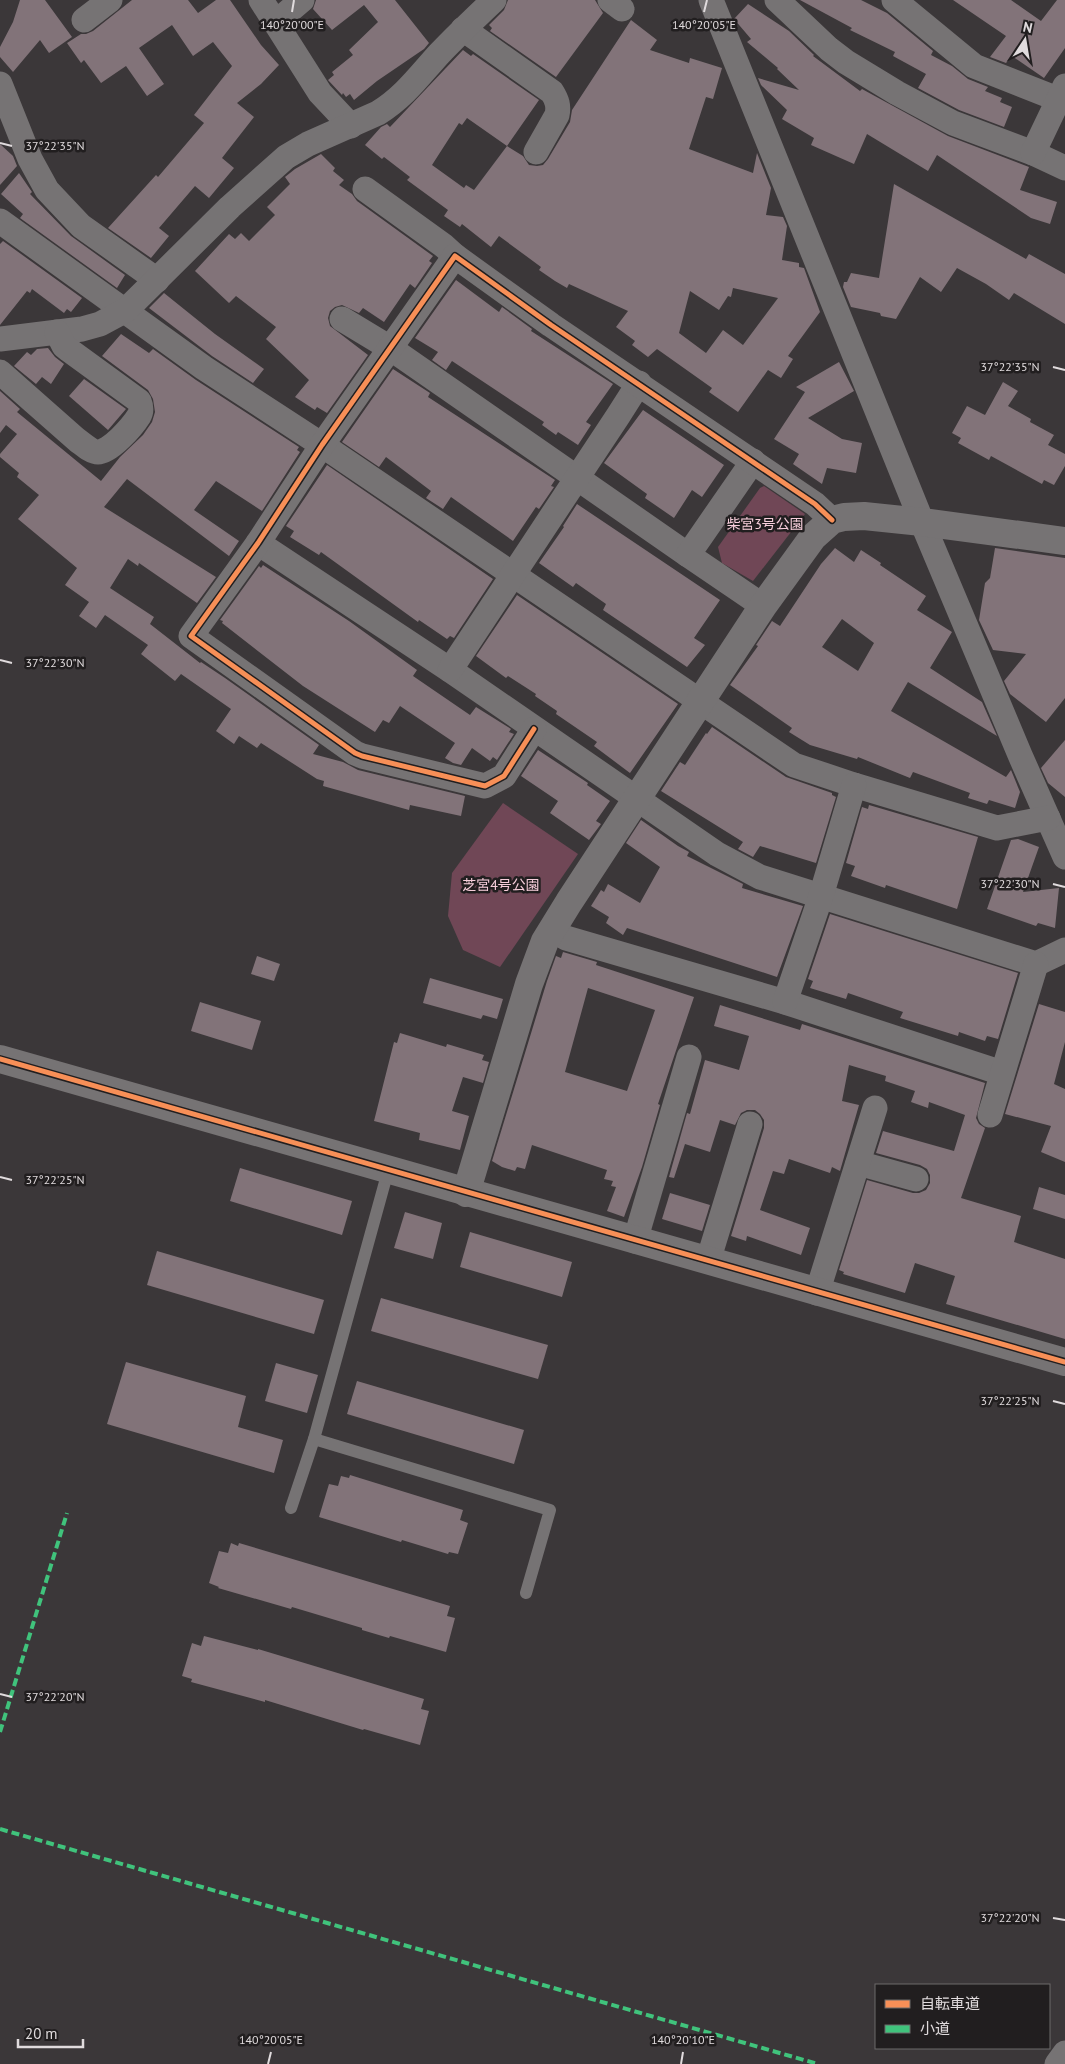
<svg xmlns="http://www.w3.org/2000/svg" width="1065" height="2064" font-family="'PT Sans','Noto Sans JP',sans-serif">
<style>
.green{fill:#704756}
.building{fill:#827379;fill-rule:evenodd}
.lines{fill:none;stroke-linecap:round;stroke-linejoin:round}
.service{stroke:#767374;stroke-width:12}
.minor{stroke:#767374;stroke-width:25}
.tertiary{stroke:#767374;stroke-width:28}
.quiet{stroke:#40c37c;stroke-width:4;stroke-dasharray:8 4;stroke-linecap:butt}
.cycleway-casing{stroke:#211e1f;stroke-width:8}
.cycleway{stroke:#f78f57;stroke-width:5}
.ticks{fill:none;stroke:#e0dbdd;stroke-width:2}
.labels{text-anchor:middle;stroke-width:5;stroke-linejoin:round;paint-order:stroke}
.park-label{font-size:14px;fill:#f7cedb;stroke:#211e1f}
.ticks-label{font-size:12px;text-anchor:middle;fill:#e0dbdd;stroke:#211e1f;stroke-width:5;stroke-linejoin:round;paint-order:stroke}
</style>
<rect width="100%" height="100%" fill="#3b3739"/>
<g class="green">
<path d="M764 486 805 514 753 581 722 563 718 547 760 488Z"/>
<path d="M503 803 578 854 500 967 463 950 448 916 452 873Z"/>
</g>
<g class="building">
<path d="M20 0H45L72 37 49 53 40 40 13 72 0 57V47L13 22Z"/>
<path d="M132 0H188L198 13 216 0H230L261 45 279 65 261 84 237 103 254 117 222 158 234 168 209 198 195 186 159 228 169 236 151 258 108 228 156 175 158 177 204 123 194 115 232 66 213 42 193 56 172 25 139 48 164 84 147 96 126 66 101 83 84 60 81 63 67 43 81 34H86L93 31Z"/>
<path d="M316 0H395L429 43 424 49 377 81 354 100 350 94 346 97 343 93 342 95 328 80 334 75 332 72 353 55 349 50 378 22 364 5 332 30 313 9Z"/>
<path d="M508 0H595L603 13 556 77 490 31 492 28 489 25 504 10Z"/>
<path d="M800 0H861L887 13 933 51 931 55 952 66 968 79 988 87 985 91 1002 98 1000 102 1012 107 1004 127 959 110 918 88 926 74 893 56 895 52 850 30 852 28Z"/>
<path d="M953 0H1011L1041 21 1057 0H1065V48L1044 78 1012 56 1006 63 990 57 1006 36Z"/>
<path d="M748 4 789 31 814 55 813 56 860 91 862 89 948 136 1029 167 1020 190 1057 202 1050 224 1031 218 937 155 928 171 867 134 854 164 811 145 814 138 782 119 787 110 761 85 758 78 799 90 777 69 778 68 747 42 751 39 734 19Z"/>
<path d="M631 20 657 40 650 50 689 63 690 58 722 68 713 99 706 97 689 149 753 173 757 153 771 188 766 215 783 217 787 226 782 260 799 263V267L804 268 820 312 788 356 793 359 781 378 768 370 738 412 709 392 712 388 657 349 648 357 632 345 635 341 616 327 628 311 569 284 567 288 555 281 539 270 541 267 499 236 491 247 462 224 460 227 444 216 448 210 407 180 410 177 384 157 382 159 365 145 381 127 387 124 390 127 463 50 471 56 473 54 539 100 507 146 523 156 529 165 537 166 543 165 548 159 570 122 572 110ZM467 118 507 146 474 190 466 185 464 188 432 165 459 123 462 125ZM733 288 778 298 743 345 723 330 706 353 679 333 690 291 719 310 728 296 731 297Z"/>
<path d="M0 144 13 156 17 166 0 185Z"/>
<path d="M321 154 335 168 333 171 344 180 339 185 352 194 357 201 433 256 429 261 432 263 415 288 410 284 384 322 363 308 359 313 342 305 335 307 330 311 328 318 330 326 368 355 327 413 317 407 315 410 295 397 309 380 266 339 276 327 236 296 229 303 195 271 229 234 235 239 241 233 249 241 275 215 267 207 290 184 285 177 295 169Z"/>
<path d="M19 173 32 192 30 194 71 236 125 275 117 288 20 218 23 214 1 194Z"/>
<path d="M894 184 1026 259 1029 254 1065 274V324L1014 293 1009 300 986 284 957 268 941 292 920 277 896 319 881 316 880 313 851 307 843 287 844 282H847L851 273 879 278Z"/>
<path d="M3 241 82 298 71 312 67 309 64 313 32 289 30 293 27 291 0 325V244Z"/>
<path d="M456 280 499 312 502 307 532 329 531 331 613 384 586 422 591 425 578 445 558 432 556 435 542 425 544 422 452 361 446 370 432 360 438 352 415 338Z"/>
<path d="M164 293 215 334 264 369 253 383 212 356 149 308Z"/>
<path d="M121 334 149 353 153 349 196 380 299 447 297 450 300 452 262 511 216 481 194 510 239 541 229 556 127 479 104 507 216 577 197 603 139 563 138 566 128 559 110 588 154 617 150 624 200 663 201 662 225 678 319 745 313 754 343 762 358 770 465 796 461 816 410 805 409 810 323 786 324 781 317 779 261 743 257 748 239 736 234 744 216 731 231 709 181 674 175 681 141 654 148 645 105 615 96 628 79 616 89 602 65 585 77 568 18 519 39 495 17 477 19 473 0 457V454L17 434 6 425 0 433V391L20 409 17 412 101 481 120 457 143 435 152 422 155 412 153 399 148 390 102 356Z"/>
<path d="M48 348 55 357 64 364 51 384 42 377 36 384 14 366 27 352 31 355 37 349Z"/>
<path d="M839 362 854 391 808 418 842 439 862 443 856 473 827 468 822 484 793 464 799 454 774 439 805 392 796 387Z"/>
<path d="M393 369 430 393 428 397 555 480 551 486 554 487 539 509 536 507 513 541 451 497 443 509 426 498 431 491 386 457 379 467 342 442Z"/>
<path d="M84 379 126 409 108 430 69 396Z"/>
<path d="M1003 382 1018 391 1008 406 1031 419 1030 422 1054 435 1048 445 1065 454V466L1054 485 1044 480 1042 484 991 456 989 460 958 443 961 438 952 433 967 406 985 415Z"/>
<path d="M643 410 724 465 702 497 692 490 674 518 645 498 647 494 604 463Z"/>
<path d="M327 465 493 579 454 638 450 636 447 639 419 620 418 622 321 552 319 555 290 537 294 531 286 526Z"/>
<path d="M577 504 720 600 694 638 705 645 687 667 603 610 606 604 576 583 573 587 539 563 564 527 563 526Z"/>
<path d="M835 548 854 562 861 550 881 563 880 565 926 596 917 610 952 632 930 668 982 702 997 736 908 682 891 711 1006 777 1011 770 1020 792 1015 808 989 800 987 804 968 798 970 793 913 772 910 778 858 757 857 759 810 745 789 732 792 728 730 685 758 646 756 645 772 621 780 626 821 564ZM842 619 874 643 858 671 822 647Z"/>
<path d="M995 548 1065 558V698L1046 722 1010 694 1004 681 1026 654 993 650 979 620 985 583 990 578Z"/>
<path d="M263 565 349 621 417 670 413 676 470 715 476 707 511 729 509 732 514 734 497 760 493 757 490 761 472 748 461 765 453 763 445 758 455 743 400 706 389 723 383 720 375 732 303 686 222 623 223 621 220 620 259 566 261 568Z"/>
<path d="M517 595 678 704 630 773 594 746 597 742 556 714 557 711 535 696 536 694 508 676 506 678 476 656Z"/>
<path d="M712 727 786 777 832 793V795L836 797 816 863 760 846 753 857 738 849 743 842 661 791 680 762 685 765 706 733 707 734Z"/>
<path d="M1065 740V797L1048 783 1041 768Z"/>
<path d="M538 750 588 783 587 785 610 801 596 821 601 824 589 840 550 813 558 801 521 776Z"/>
<path d="M869 805 978 837 957 909 886 885 885 888 851 876 855 866 846 863 862 807 868 809Z"/>
<path d="M641 820 678 846 689 852 687 856 743 884 742 888 803 906 777 977 627 928 623 935 606 923 609 917 591 906 601 890 604 892 608 884 640 903 660 867 626 843Z"/>
<path d="M1018 839 1039 847 1023 892 1059 888 1055 928 1038 923 1036 926 987 909 1011 840Z"/>
<path d="M830 914 1018 973 998 1039 987 1036 985 1041 959 1032 958 1036 900 1018 903 1012 848 993 846 999 810 988 813 981 808 979Z"/>
<path d="M563 952 597 962 596 965 694 997 658 1104 660 1105 642 1167 624 1217 607 1211 616 1187 611 1186 613 1181 604 1179 607 1170 532 1145 525 1169 517 1167 515 1171 502 1167 492 1161 547 981 556 956 561 958ZM588 988 655 1010 627 1091 565 1072Z"/>
<path d="M257 956 280 964 274 981 251 974Z"/>
<path d="M430 978 503 999 497 1019 483 1015 481 1019 423 1003Z"/>
<path d="M200 1002 261 1021 252 1050 191 1031Z"/>
<path d="M1039 1004 1065 1012V1042L1054 1084 1065 1089V1162L1041 1152 1051 1126 1005 1114Z"/>
<path d="M720 1005 800 1030 802 1024 985 1083 976 1118 979 1124 985 1128 961 1198 1021 1216 1014 1242 1065 1259V1339L946 1304 955 1276 915 1263 905 1293 843 1274 844 1272 839 1270 867 1180 913 1193H919L926 1190 930 1183V1175L927 1169 920 1165 876 1153 883 1131 954 1151 965 1115 929 1102 928 1108 911 1102 915 1091 885 1081 886 1076 849 1065 842 1101 859 1105 840 1171 832 1167 830 1173 789 1159 784 1174 773 1171 760 1210 810 1228 801 1255 747 1236 746 1241 731 1236 764 1128V1120L760 1114 755 1110H747L741 1113 735 1125 720 1120 710 1152 685 1144 674 1178 669 1177 687 1113 690 1114 705 1060 739 1070 749 1036 714 1026Z"/>
<path d="M400 1033 446 1047 447 1044 484 1055 482 1060 489 1062 483 1083 463 1077 452 1111 469 1116 460 1150 419 1140 420 1133 374 1121 394 1042 397 1043Z"/>
<path d="M240 1168 352 1201 342 1235 230 1201Z"/>
<path d="M1039 1187 1065 1195V1219L1033 1209Z"/>
<path d="M670 1193 710 1205 702 1231 662 1219Z"/>
<path d="M405 1212 442 1223 433 1259 394 1248Z"/>
<path d="M470 1232 572 1262 562 1297 460 1267Z"/>
<path d="M157 1251 324 1300 314 1334 147 1285Z"/>
<path d="M381 1298 548 1345 538 1379 371 1331Z"/>
<path d="M126 1362 246 1396 238 1427 283 1440 274 1473 107 1424Z"/>
<path d="M276 1363 318 1375 307 1413 265 1401Z"/>
<path d="M357 1381 524 1430 514 1464 347 1414Z"/>
<path d="M350 1475 463 1510 460 1520 468 1523 458 1554 449 1552 448 1554 402 1540 401 1542 319 1517 329 1484 338 1486 341 1476 349 1478Z"/>
<path d="M231 1543 238 1546 239 1543 450 1606 447 1616 455 1618 446 1652 390 1636 389 1638 362 1630V1628L292 1607 291 1609 218 1588 219 1587 209 1583 219 1551 228 1553Z"/>
<path d="M204 1636 258 1650V1649L424 1699 421 1709 429 1711 420 1745 364 1729 363 1730 265 1700V1702L191 1682 192 1679 182 1676 192 1643 201 1646Z"/>
</g>
<g class="lines">
<g class="service">
<path d="M314 1439 550 1510 526 1593"/>
<path d="M291 1508 314 1439 388 1171"/>
</g>
<g class="minor">
<path d="M261 0 320 93 351 126"/>
<path d="M610 0 622 9"/>
<path d="M711 0 922 522 1020 755 1065 857"/>
<path d="M777 0 829 49 846 62 897 93 953 123 1033 153 1065 168"/>
<path d="M894 0 974 66 1065 102"/>
<path d="M84 20 110 0"/>
<path d="M275 23 302 0"/>
<path d="M463 29 552 92C557 100 559 106 557 115L536 152"/>
<path d="M0 84 30 159 47 190 81 226 157 280"/>
<path d="M1033 153 1065 86"/>
<path d="M365 189 444 246 455 256"/>
<path d="M0 221 204 368 322 445 794 765 854 785 997 828 1048 818"/>
<path d="M342 319 390 348 688 555"/>
<path d="M0 339 82 329 100 324 126 310 230 207 286 157 308 144 378 113C404 97 419 76 439 54 457 35 475 18 494 0"/>
<path d="M0 372 77 440C83 444 91 452 98 452 110 452 132 427 139 416 142 411 141 406 139 401L69 350 64 346 57 332"/>
<path d="M753 461 688 555 763 606"/>
<path d="M258 543 450 670 717 854 760 877 1036 964 1065 950"/>
<path d="M450 670 618 416 639 383"/>
<path d="M534 729 504 776 485 786 362 756 355 753 191 636 258 543 322 445 455 256 551 325 815 504 832 520"/>
<path d="M552 930 566 938 785 1002 1002 1073"/>
<path d="M785 1002 821 896 854 785"/>
<path d="M990 1115 1036 964"/>
<path d="M858 1163 916 1179"/>
<path d="M635 1241 689 1057"/>
<path d="M708 1261 750 1124"/>
<path d="M817 1293 875 1108"/>
<path d="M1057 2064 1065 2053"/>
</g>
<g class="tertiary">
<path d="M0 1059 1065 1362"/>
<path d="M466 1193 529 984 545 941 569 902 763 606 813 537 832 520 844 517 864 516 922 522 1065 541"/>
</g>
<g class="quiet">
<path d="M0 1732 67 1513"/>
<path d="M0 1829 818 2064"/>
</g>
<g class="cycleway-casing">
<g id="cycleway">
<path d="M534 729 504 776 485 786 362 756 355 753 191 636 258 543 322 445 455 256 551 325 815 504 832 520"/>
<path d="M0 1059 1065 1362"/>
</g>
</g>
<use href="#cycleway" class="cycleway"/>
</g>
<path class="ticks" d="M292 12 294 0M704 12 707 0M0 143 12 146M1053 367 1065 370M0 660 12 663M1053 884 1065 887M0 1177 12 1180M1053 1401 1065 1404M0 1694 12 1697M1053 1918 1065 1920M268 2064 271 2052M681 2064 683 2052"/>
<g class="labels">
<g class="park-label">
<text x="765" y="529">柴宮3号公園</text>
<text x="501" y="890">芝宮4号公園</text>
</g>
</g>
<g class="ticks-label">
<text x="292" y="29">140°20'00"E</text>
<text x="704" y="29">140°20'05"E</text>
<text x="55" y="150">37°22'35"N</text>
<text x="1010" y="371">37°22'35"N</text>
<text x="55" y="667">37°22'30"N</text>
<text x="1010" y="888">37°22'30"N</text>
<text x="55" y="1184">37°22'25"N</text>
<text x="1010" y="1405">37°22'25"N</text>
<text x="55" y="1701">37°22'20"N</text>
<text x="1010" y="1922">37°22'20"N</text>
<text x="271" y="2044">140°20'05"E</text>
<text x="683" y="2044">140°20'10"E</text>
</g>
<rect x="875" y="1984" width="175" height="65" fill="#211e1f" stroke="#6d6a6b"/>
<rect x="885" y="2000" width="25" height="8" fill="#f78f57" stroke="#6d6a6b"/>
<text x="920" y="2009" font-size="15" fill="#e0dbdd">自転車道</text>
<rect x="885" y="2025" width="25" height="8" fill="#40c37c" stroke="#6d6a6b"/>
<text x="920" y="2034" font-size="15" fill="#e0dbdd">小道</text>
<g transform="translate(1025 40) rotate(12)" stroke="#211e1f" stroke-width="4" paint-order="stroke">
<path d="M0-4L9 19L0 12L-9 19Z" fill="#e0dbdd"/>
<text y="-8" font-size="14" font-weight="bold" text-anchor="middle" fill="#e0dbdd">N</text>
</g>
<path d="M18 2039v8h65v-8" fill="none" stroke="#e0dbdd" stroke-width="2.5"/>
<text x="25" y="2039" font-size="15" fill="#e0dbdd" stroke="#211e1f" stroke-width="4" paint-order="stroke">20 m</text>
</svg>
